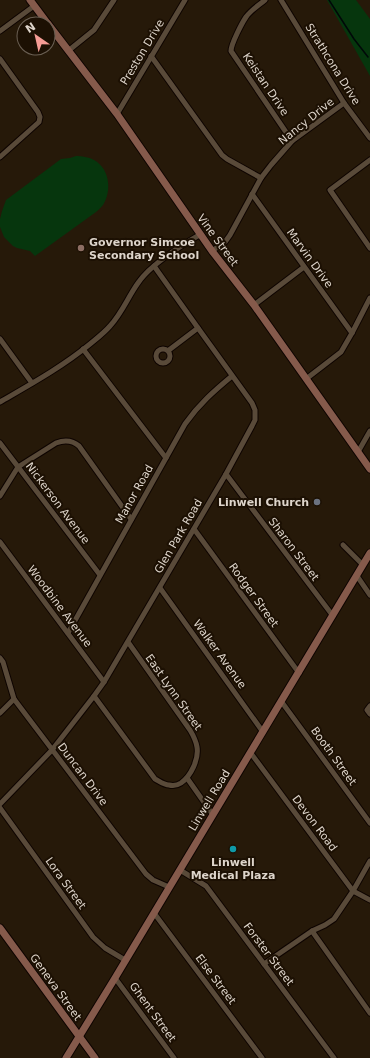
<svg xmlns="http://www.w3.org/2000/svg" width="370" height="1058" font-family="'DejaVu Sans',sans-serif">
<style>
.green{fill:#06360d}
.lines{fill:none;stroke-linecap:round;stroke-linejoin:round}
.stream{stroke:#000808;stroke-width:1.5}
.street-casing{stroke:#0e0400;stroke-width:7}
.secondary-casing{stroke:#0e0400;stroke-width:9}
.street{stroke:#594a39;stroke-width:5}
.secondary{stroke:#855a4b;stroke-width:7}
.education-dot{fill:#8d6e63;stroke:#1c1003;stroke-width:1.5}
.worship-dot{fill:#6b7280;stroke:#1c1003;stroke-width:1.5}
.culture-dot{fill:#0f9aa8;stroke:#1c1003;stroke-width:1.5}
.labels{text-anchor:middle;stroke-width:4;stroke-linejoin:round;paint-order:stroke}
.street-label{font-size:11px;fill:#ded5cb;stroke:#1c1003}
.poi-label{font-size:11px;font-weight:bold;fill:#ded5cb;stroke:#1c1003;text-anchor:start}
</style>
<rect width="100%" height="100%" fill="#261909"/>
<g class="green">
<path d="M327 0H356L370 19V76Z"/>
<path d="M76 156C81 156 89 157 94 160 110 169 112 191 103 205 101 207 99 210 96 212L35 256 30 251 17 248 13 246 4 237 0 227V219L2 211 6 200 61 159 70 158Z"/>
</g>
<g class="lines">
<path class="stream" d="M329 0 354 39 368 57"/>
<g class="street-casing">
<g id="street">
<path d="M265 0C259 5 251 10 246 17 242 23 231 44 231 51L292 141"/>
<path d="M281 0 344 103 370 138"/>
<path d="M0 31 34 6"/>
<path d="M68 51 94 30 114 0"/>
<path d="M151 56 222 155 227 159 261 178"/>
<path d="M0 59 38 112 40 117 39 122 0 157"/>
<path d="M117 114 185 0"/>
<path d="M370 160 330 190 370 248"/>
<path d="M252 194 352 333"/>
<path d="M212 251 225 242 230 235 261 178 271 165 292 141 344 103"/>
<path d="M254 305 304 267"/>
<path d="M0 339 32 383"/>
<circle cx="163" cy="356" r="7"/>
<path d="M83 349 166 458"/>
<path d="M169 350 198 328"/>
<path d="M306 379 341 352 352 333 370 298"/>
<path d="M0 402C31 384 62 367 90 344 96 339 104 333 110 326 122 313 128 297 138 283 150 265 182 245 201 234"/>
<path d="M0 443 100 575"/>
<path d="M358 452 370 431"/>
<path d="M226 474 333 616"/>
<path d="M0 496 18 467 56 443C64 440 72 440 79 446L131 519"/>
<path d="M194 529 299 673"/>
<path d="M0 542 104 682"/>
<path d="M343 545 363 565"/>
<path d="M357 576 370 595"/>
<path d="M160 588 263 732"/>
<path d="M68 633 185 424C199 404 214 391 232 376"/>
<path d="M0 658 3 662 14 699 146 874 153 880 169 887"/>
<path d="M94 696 155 779C159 781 164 785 169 785 173 786 178 785 181 783 191 776 199 759 197 747 196 741 193 735 190 730L128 642"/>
<path d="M281 701 370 823"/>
<path d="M370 706 367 710 370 714"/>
<path d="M0 713 14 699"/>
<path d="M250 752 353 891 370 900"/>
<path d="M187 778 213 815"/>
<path d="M0 804 52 750 94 696 104 682 226 474 252 426 255 420V410L252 403 198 328 154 266"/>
<path d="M0 808 93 937 105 948 125 960"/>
<path d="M180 870 206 886 334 1058"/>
<path d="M154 913 262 1058"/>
<path d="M312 931 370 1013"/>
<path d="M264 964 312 931 325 925 334 919 353 891 370 861"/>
<path d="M115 978 174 1058"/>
</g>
</g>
<g class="secondary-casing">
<g id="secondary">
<path d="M30 0 48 24"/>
<path d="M48 24 117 114 212 251 254 305 370 469"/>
<path d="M0 928 95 1058"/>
<path d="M66 1058 115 978 370 553"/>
</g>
</g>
<use href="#street" class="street"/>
<use href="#secondary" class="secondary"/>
</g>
<circle class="education-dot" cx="81" cy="248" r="4"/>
<circle class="worship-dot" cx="317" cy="502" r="4"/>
<circle class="culture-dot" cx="233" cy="849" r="4"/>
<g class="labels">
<g class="street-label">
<text transform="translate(142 52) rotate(-59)" y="4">Preston Drive</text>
<text transform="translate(333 64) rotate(58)" y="4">Strathcona Drive</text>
<text transform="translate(266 84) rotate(56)" y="4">Keistan Drive</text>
<text transform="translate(306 121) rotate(-39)" y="4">Nancy Drive</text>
<text transform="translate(218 240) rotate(54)" y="4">Vine Street</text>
<text transform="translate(310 258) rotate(54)" y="4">Marvin Drive</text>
<text transform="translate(134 494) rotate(-61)" y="4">Manor Road</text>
<text transform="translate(58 503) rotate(53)" y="4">Nickerson Avenue</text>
<text transform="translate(178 536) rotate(-60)" y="4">Glen Park Road</text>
<text transform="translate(294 549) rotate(53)" y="4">Sharon Street</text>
<text transform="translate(254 595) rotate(54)" y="4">Rodger Street</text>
<text transform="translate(60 606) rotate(53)" y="4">Woodbine Avenue</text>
<text transform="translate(220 654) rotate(54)" y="4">Walker Avenue</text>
<text transform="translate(174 692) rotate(55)" y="4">East Lynn Street</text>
<text transform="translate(334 756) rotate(54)" y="4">Booth Street</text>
<text transform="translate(83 774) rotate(53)" y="4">Duncan Drive</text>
<text transform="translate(209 800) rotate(-59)" y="4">Linwell Road</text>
<text transform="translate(315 823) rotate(53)" y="4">Devon Road</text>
<text transform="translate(66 883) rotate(54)" y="4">Lora Street</text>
<text transform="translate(269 954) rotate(53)" y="4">Forster Street</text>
<text transform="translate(216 979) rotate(53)" y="4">Else Street</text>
<text transform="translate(56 987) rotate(54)" y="4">Geneva Street</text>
<text transform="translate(153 1012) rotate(54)" y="4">Ghent Street</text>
</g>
<g class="poi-label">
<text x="89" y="246">Governor Simcoe<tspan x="89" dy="13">Secondary School</tspan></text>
<text x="309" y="506" text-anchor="end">Linwell Church</text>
<text x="233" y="866" text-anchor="middle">Linwell<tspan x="233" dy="13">Medical Plaza</tspan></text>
</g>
</g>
<g transform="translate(36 36) rotate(326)"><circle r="19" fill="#1c1003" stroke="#6a5f53"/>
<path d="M0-3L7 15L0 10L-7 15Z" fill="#f59c95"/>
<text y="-6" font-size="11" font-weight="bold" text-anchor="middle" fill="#ded5cb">N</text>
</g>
</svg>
